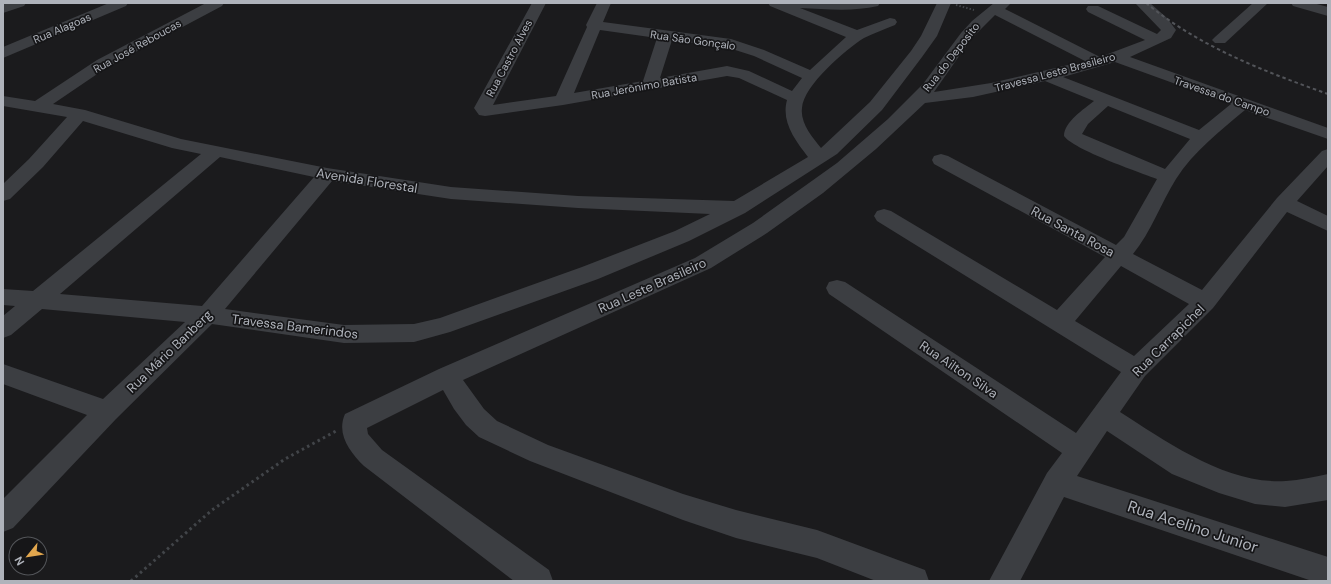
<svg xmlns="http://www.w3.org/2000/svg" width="1331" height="584" font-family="'DM Sans',sans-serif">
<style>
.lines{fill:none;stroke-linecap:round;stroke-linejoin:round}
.path-far1{stroke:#424549;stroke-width:2;stroke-dasharray:1.5 2;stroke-linecap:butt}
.path{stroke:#424549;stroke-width:3;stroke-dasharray:2.5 3.5;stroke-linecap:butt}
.minor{fill:#3c3e42;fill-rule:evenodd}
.rail{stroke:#525459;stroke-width:2;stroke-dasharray:3.5 3;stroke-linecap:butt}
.labels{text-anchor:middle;stroke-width:3.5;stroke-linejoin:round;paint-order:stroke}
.far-street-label{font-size:11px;fill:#afb3bb;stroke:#161618}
.street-label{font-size:13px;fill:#afb3bb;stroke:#161618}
.near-street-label{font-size:16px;fill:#afb3bb;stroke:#161618}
</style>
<rect width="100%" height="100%" fill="#1b1b1d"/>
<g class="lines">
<path class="path-far1" d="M956 5 974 10"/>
<path class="path" d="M131 581 212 510 285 459 336 431"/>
<g class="minor">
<path d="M6 3H26L24 6 3 13V4Z"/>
<path d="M109 3H128L126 6 3 58V47Z"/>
<path d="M206 3H224L222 6 109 66 53 104 85 110 181 139 327 168 451 187 578 196 734 201 808 157C795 140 781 122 787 100L739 78 727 76 563 105 485 116 479 115 474 108 532 3H546L493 105 556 96 587 27 586 25 597 3H611L603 22 731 39 764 50 810 70 846 37 770 6 768 3H880L878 6C852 12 826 9 800 8L857 30 890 18 895 19 897 22 895 25C885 29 874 33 864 38 846 49 803 86 802 108 800 123 812 137 821 148L870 102 911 51 921 36 937 3H951L937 36 922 57 882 110 837 154 745 213 689 241 598 279 450 332 414 342 344 343 212 324 116 419 13 528 3 532V499L87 415 3 384V364L103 399 185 322 42 309 11 335 3 338V316L15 306 3 305V289L33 291 201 154 172 148 83 121 43 167 10 199 3 201V184L29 159 67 117 3 106V96L35 101 97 60ZM600 30 657 38 643 81 574 93ZM672 40 729 48 754 56 802 78 792 91 749 71 727 66 660 78ZM220 157 314 177 202 306 60 294ZM332 181 451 199 578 208 710 214 675 231 582 267 440 318 414 324 344 325 225 309Z"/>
<path d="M994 3H1011L1005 9 1100 57 1145 40 1088 12 1086 9 1088 6H1098L1157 34 1161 30 1135 3H1150L1167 18 1176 30 1171 38 1130 57 1328 128V139L1245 110C1220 131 1194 151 1176 179 1161 203 1151 232 1133 254L1202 290 1277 198 1322 151 1328 149V166L1297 201 1328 216V231L1287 212 1213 308 1145 376 1120 412C1167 442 1227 485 1286 481 1300 480 1314 477 1328 474V500L1285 507 1255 504 1219 493 1172 474 1107 431 1077 476 1328 557V581H1312L1064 497 1020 581H989L1047 473 1062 453 829 294 826 288 829 282 837 280 845 282 1076 433 1121 372 877 221 874 216 877 211 884 209 891 211 1057 310 1105 257 934 164 932 160 934 156 941 154 948 156 1116 245 1124 237 1157 179C1139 172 1074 150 1064 136 1064 122 1084 109 1094 101L1045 81 973 97 925 103 876 149 823 193 767 233 711 268 463 380 484 409 497 421 548 445 683 494 736 510 817 530 925 570 929 581H876L817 558 736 538 683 520 530 461 479 437 466 425 454 409 443 390 367 428 368 434 382 450 549 570 553 581H514L364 466C350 452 336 434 345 414L439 369 695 258 753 223 837 163 888 119 923 84 961 33 972 21ZM995 15 1085 61 991 83 934 92 971 39ZM1115 62 1231 104 1199 130 1063 77ZM1108 106 1190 139 1165 169 1082 134 1088 124ZM1121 266 1189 304 1134 356 1075 321Z"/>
<path d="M1253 3H1268L1225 43H1215L1212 40 1215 37Z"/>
<path d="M1291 3H1313L1328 7V16L1293 6Z"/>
</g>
<path class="rail" d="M1146 3C1200 47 1263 71 1328 94"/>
</g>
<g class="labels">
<g class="far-street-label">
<text transform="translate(62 28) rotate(-23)" y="4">Rua Alagoas</text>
<text transform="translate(693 40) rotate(8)" y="4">Rua São Gonçalo</text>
<text transform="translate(137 46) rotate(-29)" y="4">Rua José Reboucas</text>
<text transform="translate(951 57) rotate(-52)" y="4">Rua do Deposito</text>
<text transform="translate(509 58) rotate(-62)" y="4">Rua Castro Alves</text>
<text transform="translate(1055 72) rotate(-15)" y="4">Travessa Leste Brasileiro</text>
<text transform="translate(644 86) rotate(-10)" y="4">Rua Jerônimo Batista</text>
<text transform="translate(1222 96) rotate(19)" y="4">Travessa do Campo</text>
</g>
<g class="street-label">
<text transform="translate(367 180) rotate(9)" y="5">Avenida Florestal</text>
<text transform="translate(1073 231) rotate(28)" y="5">Rua Santa Rosa</text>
<text transform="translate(652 285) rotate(-24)" y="5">Rua Leste Brasileiro</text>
<text transform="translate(295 326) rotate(7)" y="5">Travessa Bamerindos</text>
<text transform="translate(1168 340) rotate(-45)" y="5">Rua Carrapichel</text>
<text transform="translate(169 351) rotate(-44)" y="5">Rua Mário Banberg</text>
<text transform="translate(959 369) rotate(34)" y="5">Rua Ailton Silva</text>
</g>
<g class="near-street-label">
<text transform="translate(1193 526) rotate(18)" y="6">Rua Acelino Junior</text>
</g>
</g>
<rect width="1331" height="584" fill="none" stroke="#afb3bb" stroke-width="8"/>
<g transform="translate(28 556) rotate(240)"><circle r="19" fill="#161618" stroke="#535559"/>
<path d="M0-3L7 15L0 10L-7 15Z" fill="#e2a74e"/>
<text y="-6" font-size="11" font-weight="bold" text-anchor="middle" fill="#afb3bb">N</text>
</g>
</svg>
